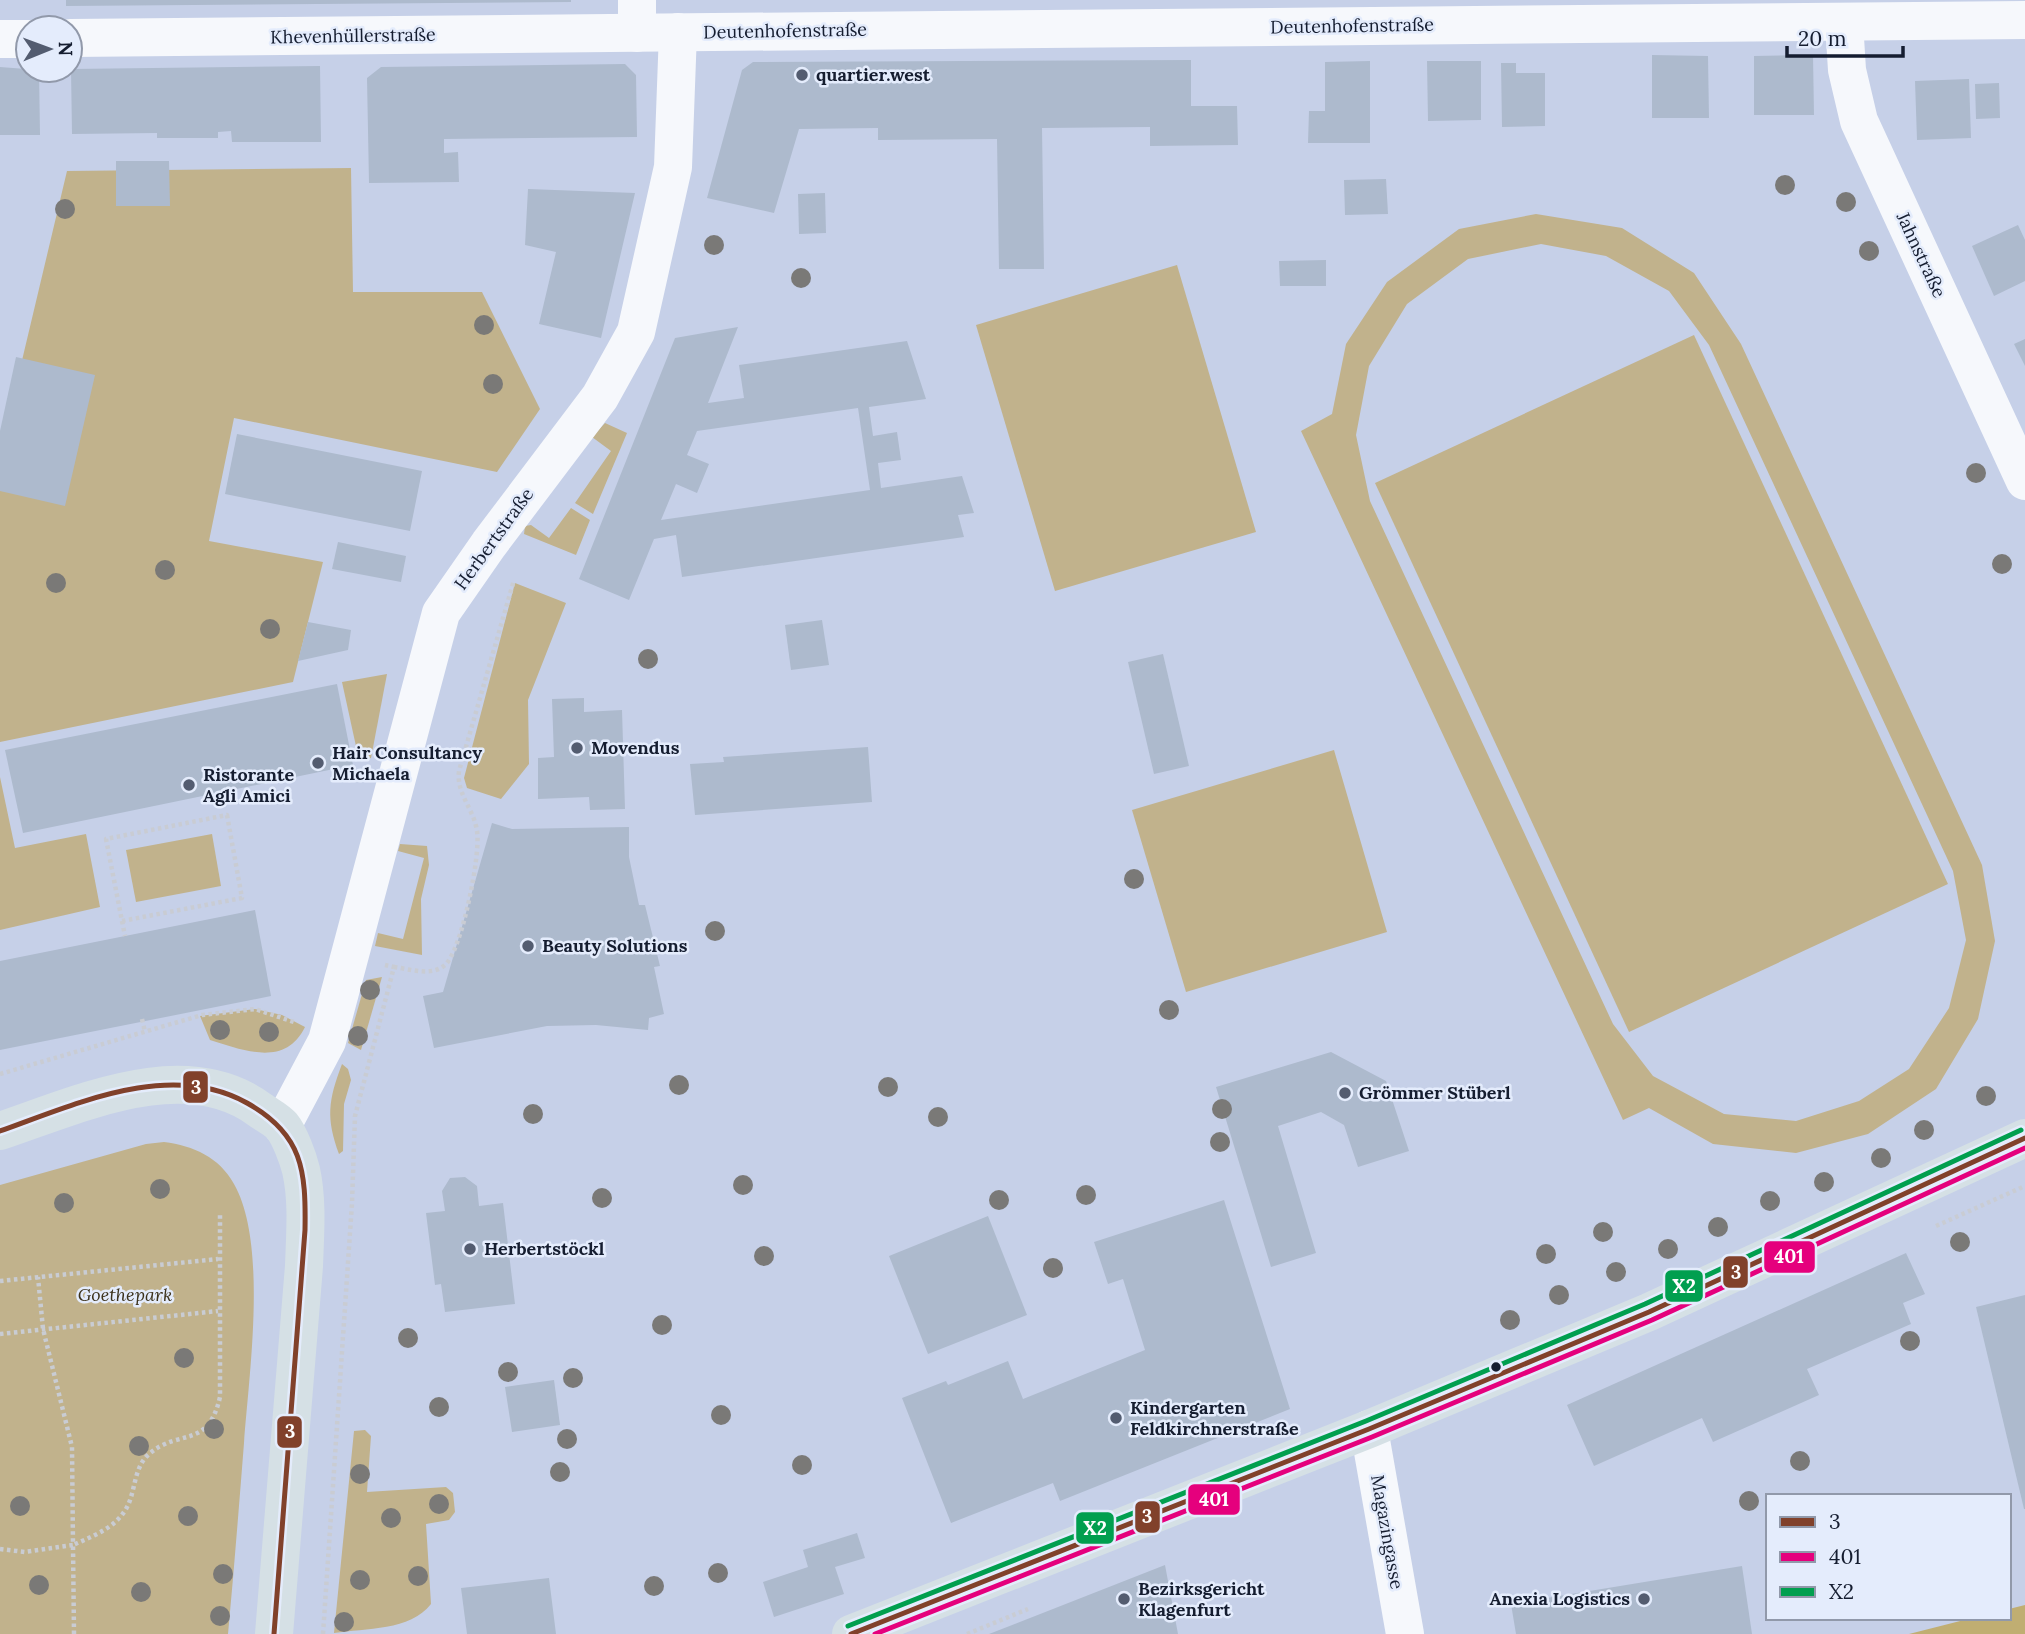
<svg xmlns="http://www.w3.org/2000/svg" width="2025" height="1634" font-family="Lora,serif">
<style>
.green{fill:#c1b28c;fill-rule:evenodd}
.forest{fill:#c0ae72}
.building{fill:#adbacd;fill-rule:evenodd}
.lines{fill:none;stroke-linecap:round;stroke-linejoin:round}
.path{stroke:#c9ccd3;stroke-width:4.5;stroke-dasharray:3.5 3.5;stroke-linecap:butt}
.minor{stroke:#f6f8fc;stroke-width:38}
.major{stroke:#d5e0e5;stroke-width:38}
.bus-1-casing{stroke:#e4ecfc;stroke-width:10}
.bus-2-casing{stroke:#e4ecfc;stroke-width:10}
.bus-3-casing{stroke:#e4ecfc;stroke-width:10}
.bus-1{stroke:#81412b;stroke-width:5}
.bus-2{stroke:#e5007d;stroke-width:5}
.bus-3{stroke:#019f4f;stroke-width:5}
.tree{fill:#7a7977}
.poi-dot{fill:#535c70;stroke:#e4ecfc;stroke-width:2.5}
.bus-dot{fill:#151d30;stroke:#e4ecfc;stroke-width:2.5}
.labels{text-anchor:middle;stroke-width:5;stroke-linejoin:round;paint-order:stroke}
.street-label{font-size:18px;fill:#151d30;stroke:#e4ecfc}
.poi-label{font-size:18px;font-weight:bold;fill:#151d30;stroke:#e4ecfc;text-anchor:start}
.park-label{font-size:18px;font-style:italic;fill:#3b311a;stroke:#e4ecfc}
.line-badge{stroke:#e4ecfc;stroke-width:2.5}
.badge-label{font-size:19px;text-anchor:middle;font-weight:bold;fill:#fff}
</style>
<rect width="100%" height="100%" fill="#c6d0e8"/>
<g class="green">
<path d="M351 168 353 292H482L540 409 497 472 234 418 209 541 323 562 293 682 0 742V453L67 171Z"/>
<path d="M1536 214 1622 228 1694 273 1741 344 1982 865 1995 941 1978 1019 1936 1089 1868 1134 1796 1153 1713 1144 1649 1108 1623 1120 1301 431 1332 414 1346 344 1387 282 1459 229ZM1541 244 1606 256 1669 291 1709 345 1953 871 1966 940 1949 1008 1909 1069 1859 1101 1796 1121 1724 1114 1653 1076 1613 1024 1370 501 1356 435 1369 366 1407 304 1468 259Z"/>
<path d="M1177 265 1256 532 1055 591 976 325Z"/>
<path d="M1694 335 1948 884 1629 1032 1375 483Z"/>
<path d="M605 423 627 433 593 514 575 503 611 451 592 437Z"/>
<path d="M571 508 590 520 576 555 524 534 525 526 531 525 549 538Z"/>
<path d="M515 583 566 603 528 700 529 764 501 799 467 788 464 778Z"/>
<path d="M387 674 371 758 359 760 342 682Z"/>
<path d="M1334 750 1387 932 1186 992 1132 810Z"/>
<path d="M0 777 15 848 86 834 100 907 0 930Z"/>
<path d="M212 834 221 886 136 902 126 850Z"/>
<path d="M400 844 427 846 429 865 421 899 422 955 375 946 378 933 403 939 424 858 398 851Z"/>
<path d="M382 977 361 1050 348 1043 366 980Z"/>
<path d="M255 1009 282 1015 305 1027C285 1068 243 1050 210 1040L200 1016Z"/>
<path d="M342 1064 348 1069 351 1080 344 1104 343 1151 339 1154C326 1118 328 1101 342 1064Z"/>
<path d="M164 1142C194 1146 219 1157 234 1184 268 1244 249 1374 244 1443 239 1506 234 1570 228 1634H0V1185L146 1144Z"/>
<path d="M365 1430 371 1436 367 1492 446 1487 453 1493 455 1512 449 1520 426 1524 431 1604C410 1631 366 1628 334 1633L354 1431Z"/>
</g>
<path class="forest" d="M2025 1605V1634H1909L1972 1618H2009V1609Z"/>
<g class="building">
<path d="M66 0H571V2L66 6Z"/>
<path d="M1652 55 1708 56 1709 118H1652Z"/>
<path d="M1813 55 1814 115H1754V56Z"/>
<path d="M1191 60V106H1237L1238 145 1150 146V127L1042 128 1044 269H999L997 139 878 140V128L799 129 774 213 707 198 742 70 753 62Z"/>
<path d="M1370 61V143H1308L1309 111H1325V62Z"/>
<path d="M1427 61H1481V120L1428 121Z"/>
<path d="M1501 63H1516V73H1545V126L1502 127Z"/>
<path d="M625 64 636 75 637 137 444 139V153L458 152 459 182 369 183 367 78 381 67Z"/>
<path d="M320 66 321 142H232L231 131 218 132V138H157V133L72 134 71 69Z"/>
<path d="M0 67 39 70 40 135H0Z"/>
<path d="M1969 79 1971 138 1917 140 1915 81Z"/>
<path d="M1999 83 2000 118 1976 119 1975 84Z"/>
<path d="M116 161H169L170 206H116Z"/>
<path d="M1386 179 1388 214 1345 215 1344 180Z"/>
<path d="M528 189 635 193 601 338 539 324 556 252 525 245Z"/>
<path d="M825 193 826 233 799 234 798 194Z"/>
<path d="M2018 225 2025 240V281L1994 296 1972 246Z"/>
<path d="M1326 260V286H1280L1279 261Z"/>
<path d="M738 327 708 403 744 398 739 365 907 341 926 399 869 407 873 436 897 432 901 460 878 463 881 488 962 476 974 513 958 515 964 537 682 577 676 535 654 539 629 600 579 579 675 338ZM858 408 870 490 661 520 676 484 697 493 709 464 687 455 697 431Z"/>
<path d="M2025 339V366L2014 344Z"/>
<path d="M16 357 95 375 65 506 0 491V431Z"/>
<path d="M237 434 422 471 410 531 225 494Z"/>
<path d="M338 542 406 556 401 582 332 569Z"/>
<path d="M822 620 829 665 791 670 785 625Z"/>
<path d="M308 622 351 630 348 650 298 661Z"/>
<path d="M1163 654 1189 766 1154 774 1128 662Z"/>
<path d="M337 684 353 765 23 833 5 750Z"/>
<path d="M584 698V712L622 710 625 809 590 810 589 797 538 799V758L554 757 552 699Z"/>
<path d="M868 747 872 802 695 815 690 764 724 762 723 757Z"/>
<path d="M492 823 512 829 629 827V857L639 905H645L660 966 654 967 664 1014 649 1018 648 1030 596 1025 547 1026 434 1048 423 996 443 992Z"/>
<path d="M255 910 271 996 0 1050V961Z"/>
<path d="M1331 1052 1386 1081 1409 1151 1358 1167 1344 1125 1321 1112 1278 1126 1316 1253 1271 1267 1216 1087Z"/>
<path d="M465 1177 477 1186 479 1206 503 1203 515 1304 445 1312 441 1284 435 1285 426 1213 445 1211 442 1191 450 1178Z"/>
<path d="M1224 1200 1290 1409 1060 1501 1053 1483 951 1523 902 1398 946 1381 948 1385 1008 1361 1023 1399 1145 1350 1123 1279 1108 1284 1094 1242Z"/>
<path d="M988 1216 1027 1315 928 1354 889 1256Z"/>
<path d="M1906 1253 1925 1294 1903 1303 1911 1324 1807 1369 1819 1395 1713 1442 1702 1418 1594 1466 1567 1405Z"/>
<path d="M2025 1295V1509H2024L1976 1307Z"/>
<path d="M554 1380 560 1425 512 1432 505 1387Z"/>
<path d="M857 1533 865 1558 835 1567 844 1594 774 1617 763 1582 808 1567 803 1550Z"/>
<path d="M1165 1565 1178 1634H989Z"/>
<path d="M1742 1566 1752 1634H1516L1511 1604Z"/>
<path d="M549 1578 556 1634H467L461 1588Z"/>
</g>
<g class="lines">
<g class="path">
<path d="M227 815 242 898 122 921 106 839Z"/>
<path d="M122 921 125 936"/>
<path d="M394 967C410 969 431 977 445 965 462 950 481 854 477 831 474 809 456 794 459 771L514 580"/>
<path d="M142 1019 145 1032"/>
<path d="M0 1074 202 1015 255 1009 294 1022"/>
<path d="M1936 1226 2025 1186"/>
<path d="M0 1281 218 1259"/>
<path d="M0 1334 218 1311"/>
<path d="M0 1549 25 1552 73 1545 72 1447 43 1329 38 1277"/>
<path d="M74 1634 73 1545C93 1536 115 1528 126 1509 136 1492 133 1468 149 1454 179 1428 208 1450 220 1397V1212"/>
<path d="M323 1634 352 1203 355 1116 394 967 385 965"/>
<path d="M967 1634 1028 1609"/>
</g>
<g class="minor">
<path d="M1844 22 1847 70 1859 121 2025 481"/>
<path d="M637 33V0"/>
<path d="M70 38 2025 20"/>
<path d="M0 39H28"/>
<path d="M282 1126 327 1041 441 613 489 544 600 397 636 332 673 167 678 32"/>
<path d="M1369 1429 1405 1634"/>
</g>
<g class="major">
<path d="M0 1131C78 1105 185 1054 260 1110 267 1115 277 1120 282 1126 290 1136 298 1158 301 1170 308 1201 305 1235 304 1266L274 1634"/>
<path d="M851 1634 1369 1429 1649 1312 2025 1138"/>
</g>
<g class="bus-1-casing">
<g id="bus-1">
<path d="M0 1131C76 1104 170 1060 247 1103 303 1134 306 1171 305 1230L274 1634"/>
<path d="M851 1634 1369 1429 1649 1312 2025 1138"/>
</g>
</g>
<g class="bus-2-casing">
<path id="bus-2" d="M875 1634 1372 1437 1652 1320 2025 1148"/>
</g>
<g class="bus-3-casing">
<path id="bus-3" d="M848 1626 1366 1421 1645 1304 2021 1130"/>
</g>
<use href="#bus-1" class="bus-1"/>
<use href="#bus-2" class="bus-2"/>
<use href="#bus-3" class="bus-3"/>
</g>
<g class="tree">
<circle cx="1785" cy="185" r="10"/>
<circle cx="1846" cy="202" r="10"/>
<circle cx="65" cy="209" r="10"/>
<circle cx="714" cy="245" r="10"/>
<circle cx="1869" cy="251" r="10"/>
<circle cx="801" cy="278" r="10"/>
<circle cx="484" cy="325" r="10"/>
<circle cx="493" cy="384" r="10"/>
<circle cx="1976" cy="473" r="10"/>
<circle cx="2002" cy="564" r="10"/>
<circle cx="165" cy="570" r="10"/>
<circle cx="56" cy="583" r="10"/>
<circle cx="270" cy="629" r="10"/>
<circle cx="648" cy="659" r="10"/>
<circle cx="1134" cy="879" r="10"/>
<circle cx="715" cy="931" r="10"/>
<circle cx="370" cy="990" r="10"/>
<circle cx="1169" cy="1010" r="10"/>
<circle cx="220" cy="1030" r="10"/>
<circle cx="269" cy="1032" r="10"/>
<circle cx="358" cy="1036" r="10"/>
<circle cx="679" cy="1085" r="10"/>
<circle cx="888" cy="1087" r="10"/>
<circle cx="1986" cy="1096" r="10"/>
<circle cx="1222" cy="1109" r="10"/>
<circle cx="533" cy="1114" r="10"/>
<circle cx="938" cy="1117" r="10"/>
<circle cx="1924" cy="1130" r="10"/>
<circle cx="1220" cy="1142" r="10"/>
<circle cx="1881" cy="1158" r="10"/>
<circle cx="1824" cy="1182" r="10"/>
<circle cx="743" cy="1185" r="10"/>
<circle cx="160" cy="1189" r="10"/>
<circle cx="1086" cy="1195" r="10"/>
<circle cx="602" cy="1198" r="10"/>
<circle cx="999" cy="1200" r="10"/>
<circle cx="1770" cy="1201" r="10"/>
<circle cx="64" cy="1203" r="10"/>
<circle cx="1718" cy="1227" r="10"/>
<circle cx="1603" cy="1232" r="10"/>
<circle cx="1960" cy="1242" r="10"/>
<circle cx="1668" cy="1249" r="10"/>
<circle cx="1546" cy="1254" r="10"/>
<circle cx="764" cy="1256" r="10"/>
<circle cx="1053" cy="1268" r="10"/>
<circle cx="1616" cy="1272" r="10"/>
<circle cx="1559" cy="1295" r="10"/>
<circle cx="1510" cy="1320" r="10"/>
<circle cx="662" cy="1325" r="10"/>
<circle cx="408" cy="1338" r="10"/>
<circle cx="1910" cy="1341" r="10"/>
<circle cx="184" cy="1358" r="10"/>
<circle cx="508" cy="1372" r="10"/>
<circle cx="573" cy="1378" r="10"/>
<circle cx="439" cy="1407" r="10"/>
<circle cx="721" cy="1415" r="10"/>
<circle cx="214" cy="1429" r="10"/>
<circle cx="567" cy="1439" r="10"/>
<circle cx="139" cy="1446" r="10"/>
<circle cx="1800" cy="1461" r="10"/>
<circle cx="802" cy="1465" r="10"/>
<circle cx="560" cy="1472" r="10"/>
<circle cx="360" cy="1474" r="10"/>
<circle cx="1749" cy="1501" r="10"/>
<circle cx="439" cy="1504" r="10"/>
<circle cx="20" cy="1506" r="10"/>
<circle cx="188" cy="1516" r="10"/>
<circle cx="391" cy="1518" r="10"/>
<circle cx="718" cy="1573" r="10"/>
<circle cx="223" cy="1574" r="10"/>
<circle cx="418" cy="1576" r="10"/>
<circle cx="360" cy="1580" r="10"/>
<circle cx="39" cy="1585" r="10"/>
<circle cx="654" cy="1586" r="10"/>
<circle cx="141" cy="1592" r="10"/>
<circle cx="220" cy="1616" r="10"/>
<circle cx="344" cy="1622" r="10"/>
</g>
<g class="poi-dot">
<circle cx="802" cy="75" r="7"/>
<circle cx="577" cy="748" r="7"/>
<circle cx="318" cy="763" r="7"/>
<circle cx="189" cy="785" r="7"/>
<circle cx="528" cy="946" r="7"/>
<circle cx="1345" cy="1093" r="7"/>
<circle cx="470" cy="1249" r="7"/>
<circle cx="1116" cy="1418" r="7"/>
<circle cx="1124" cy="1599" r="7"/>
<circle cx="1644" cy="1599" r="7"/>
</g>
<circle class="bus-dot" cx="1496" cy="1367" r="6"/>
<g class="labels">
<g class="street-label">
<text transform="translate(1352 26) rotate(-1)" y="6">Deutenhofenstraße</text>
<text transform="translate(785 31) rotate(-1)" y="6">Deutenhofenstraße</text>
<text transform="translate(353 36) rotate(-1)" y="6">Khevenhüllerstraße</text>
<text transform="translate(1921 255) rotate(65)" y="6">Jahnstraße</text>
<text transform="translate(494 539) rotate(-54)" y="6">Herbertstraße</text>
<text transform="translate(1387 1532) rotate(80)" y="6">Magazingasse</text>
</g>
<g class="poi-label">
<text x="816" y="81">quartier.west</text>
<text x="591" y="754">Movendus</text>
<text x="332" y="759">Hair Consultancy<tspan x="332" dy="21">Michaela</tspan></text>
<text x="203" y="781">Ristorante<tspan x="203" dy="21">Agli Amici</tspan></text>
<text x="542" y="952">Beauty Solutions</text>
<text x="1359" y="1099">Grömmer Stüberl</text>
<text x="484" y="1255">Herbertstöckl</text>
<text x="1130" y="1414">Kindergarten<tspan x="1130" dy="21">Feldkirchnerstraße</tspan></text>
<text x="1138" y="1595">Bezirksgericht<tspan x="1138" dy="21">Klagenfurt</tspan></text>
<text x="1630" y="1605" text-anchor="end">Anexia Logistics</text>
</g>
<g class="park-label">
<text x="125" y="1301">Goethepark</text>
</g>
</g>
<g class="line-badge">
<rect x="182" y="1070" width="27" height="34" rx="7" fill="#81412b"/>
<rect x="1763" y="1240" width="53" height="34" rx="7" fill="#e5007d"/>
<rect x="1722" y="1255" width="27" height="34" rx="7" fill="#81412b"/>
<rect x="1664" y="1269" width="40" height="34" rx="7" fill="#019f4f"/>
<rect x="276" y="1415" width="27" height="34" rx="7" fill="#81412b"/>
<rect x="1187" y="1483" width="54" height="33" rx="7" fill="#e5007d"/>
<rect x="1134" y="1500" width="27" height="34" rx="7" fill="#81412b"/>
<rect x="1075" y="1511" width="40" height="34" rx="7" fill="#019f4f"/>
</g>
<g class="badge-label">
<text x="196" y="1094">3</text>
<text x="1789" y="1263">401</text>
<text x="1736" y="1279">3</text>
<text x="1684" y="1293">X2</text>
<text x="290" y="1438">3</text>
<text x="1214" y="1506">401</text>
<text x="1147" y="1523">3</text>
<text x="1095" y="1535">X2</text>
</g>
<rect x="1766" y="1494" width="245" height="126" fill="#e4ecfc" stroke="#9199aa" stroke-width="2"/>
<rect x="1780" y="1517" width="35" height="10" fill="#81412b" stroke="#9199aa" stroke-width="2"/>
<text x="1829" y="1529" font-size="21" fill="#151d30">3</text>
<rect x="1780" y="1552" width="35" height="10" fill="#e5007d" stroke="#9199aa" stroke-width="2"/>
<text x="1829" y="1564" font-size="21" fill="#151d30">401</text>
<rect x="1780" y="1587" width="35" height="10" fill="#019f4f" stroke="#9199aa" stroke-width="2"/>
<text x="1829" y="1599" font-size="21" fill="#151d30">X2</text>
<g transform="translate(49 49) rotate(89)"><circle r="33" fill="#e4ecfc" stroke="#9199aa" stroke-width="2"/>
<path d="M0-5L12 26L0 18L-12 26Z" fill="#535c70"/>
<text y="-10" font-size="19" font-weight="bold" text-anchor="middle" fill="#151d30">N</text>
</g>
<path d="M1787 46v10h116v-10" fill="none" stroke="#151d30" stroke-width="3.5"/>
<text x="1798" y="46" font-size="21" fill="#151d30" stroke="#e4ecfc" stroke-width="5" paint-order="stroke">20 m</text>
</svg>
